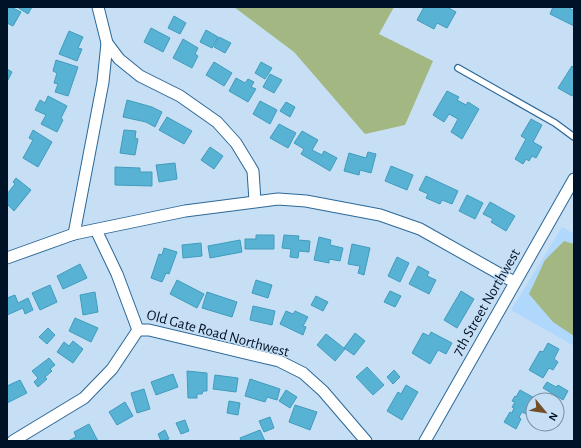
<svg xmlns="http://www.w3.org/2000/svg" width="581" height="448" font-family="'Alegreya Sans',sans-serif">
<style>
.built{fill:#b0d8fc}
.green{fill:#a2b782}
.building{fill:#58b2d4;stroke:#409cbd}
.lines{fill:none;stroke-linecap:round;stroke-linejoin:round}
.lane-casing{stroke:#2b6898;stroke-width:8}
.street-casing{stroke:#2b6898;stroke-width:13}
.lane{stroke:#fff;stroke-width:5.5}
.street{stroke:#fff;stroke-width:11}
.labels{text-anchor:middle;stroke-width:3;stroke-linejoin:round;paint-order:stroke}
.street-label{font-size:15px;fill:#001225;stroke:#c7dff5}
</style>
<rect width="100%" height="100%" fill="#c7dff5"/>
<path class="built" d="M562 227 574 234V346L511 310Z"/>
<g class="green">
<path d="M234 7H394L379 34 433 61 405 125 365 134 294 52Z"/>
<path d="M564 241 574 244V336L553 322 529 294 545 260Z"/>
</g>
<g class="building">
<path d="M8 7H11L21 12 13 26 7 23V9Z"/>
<path d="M17 7H32L28 14Z"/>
<path d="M424 7H447L456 12 447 28 437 23 434 29 417 20Z"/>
<path d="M553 7H568L574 11V26L550 14Z"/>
<path d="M174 16 186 23 180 34 168 28Z"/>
<path d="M151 28 170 38 163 52 144 42Z"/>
<path d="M206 30 218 37 212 48 200 42Z"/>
<path d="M69 31 83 37 78 48 82 49 77 61 59 54Z"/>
<path d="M219 37 231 43 225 53 214 47Z"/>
<path d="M183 39 198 48 195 54 198 56 192 68 173 58Z"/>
<path d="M56 60 78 67 68 96 55 92 58 84 54 83 57 73 53 71Z"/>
<path d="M214 62 232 73 224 86 206 75Z"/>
<path d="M261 62 272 68 265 79 255 73Z"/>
<path d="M572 66 574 68V92L572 96 558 88Z"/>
<path d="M7 69 12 72 8 80H7Z"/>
<path d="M270 74 282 80 274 93 263 87Z"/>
<path d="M236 78 245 83 248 79 254 82 251 87 256 89 248 102 229 91Z"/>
<path d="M447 91 459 97 457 100 466 105 468 102 479 109 462 139 451 132 458 119 449 114 444 122 433 115Z"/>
<path d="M48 96 67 106 61 118 63 120 57 132 41 124 46 115 35 110 40 100 45 103Z"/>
<path d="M127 100 152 107 162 112 155 127 146 122 123 117Z"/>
<path d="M260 101 277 110 270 124 253 114Z"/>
<path d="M286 102 295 107 290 117 280 111Z"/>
<path d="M167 117 192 131 184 144 159 130Z"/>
<path d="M531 119 542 125 533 142 542 147 536 158 532 156 529 161 526 159 523 164 515 159 526 139 521 136Z"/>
<path d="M279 124 296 133 288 148 270 138Z"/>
<path d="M33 130 52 142 38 167 23 158 33 140 29 138Z"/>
<path d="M124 130 136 131 135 138 138 139 135 155 120 153Z"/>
<path d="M302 131 318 140 312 150 322 155 324 151 337 158 330 171 301 154 304 149 294 143Z"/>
<path d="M210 147 223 156 214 169 201 160Z"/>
<path d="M368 152 376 154 371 173 360 170 359 175 344 171 349 153 366 158Z"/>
<path d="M175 163 177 179 159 182 156 165Z"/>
<path d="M391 166 413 175 407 190 385 181Z"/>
<path d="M115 167 140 168V172H152V186L115 185Z"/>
<path d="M426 176 458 191 452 204 442 200 440 204 426 198 428 194 419 190Z"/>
<path d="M16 178 31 190 14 211 7 204V194L15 184 13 182Z"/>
<path d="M467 195 483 203 475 219 459 211Z"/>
<path d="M490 202 515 216 506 231 491 222 493 219 483 214Z"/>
<path d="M256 235H274V249H245V239H256Z"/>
<path d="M284 235 299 236 298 240 310 241 309 252 299 251 298 258 290 257 291 249 282 248Z"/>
<path d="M319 237 331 240 330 245 343 248 340 261 329 259V263L314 260Z"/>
<path d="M240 240 242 252 210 258 208 246Z"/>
<path d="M201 243 202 256 183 258 182 245Z"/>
<path d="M352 244 370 248 364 275 358 273 360 266 348 264Z"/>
<path d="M164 248 177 252 169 274 166 273 162 282 151 278 159 254 162 255Z"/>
<path d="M397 257 409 263 400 282 388 276Z"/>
<path d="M80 264 87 278 63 289 57 276Z"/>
<path d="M418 266 429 272 427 276 436 280 429 294 409 284Z"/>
<path d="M177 280 204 294 197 308 170 294Z"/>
<path d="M256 280 272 285 268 298 252 293Z"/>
<path d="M50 285 57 302 40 310 32 293Z"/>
<path d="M390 291 401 296 395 307 384 302Z"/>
<path d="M461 291 474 299 457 328 444 320Z"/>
<path d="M95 292 98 312 83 315 80 295Z"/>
<path d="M207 292 237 302 232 317 202 308Z"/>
<path d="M15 295 18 303 28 298 33 310 25 314 23 308 7 315V298Z"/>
<path d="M316 296 328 302 323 311 311 305Z"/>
<path d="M253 306 275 311 272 325 250 320Z"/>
<path d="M286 311 293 314 295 311 308 317 303 326 306 327 303 335 280 324Z"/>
<path d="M75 318 98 328 91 342 69 331Z"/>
<path d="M48 328 55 335 47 344 39 337Z"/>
<path d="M431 332 452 343 446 354 438 350 430 364 412 353 423 333 429 336Z"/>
<path d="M355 333 365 341 354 355 344 348Z"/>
<path d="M326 334 345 349 335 361 317 345Z"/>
<path d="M73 341 83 349 73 363 57 352 64 342 69 346Z"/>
<path d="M548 343 559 349 554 359 558 362 553 370 549 368 543 378 529 370 540 351 543 352Z"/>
<path d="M49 358 55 365 50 369 52 371 45 377 47 379 38 387 34 382 38 378 32 371Z"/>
<path d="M367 367 384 385 373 395 356 377Z"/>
<path d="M394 370 400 377 393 384 387 377Z"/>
<path d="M187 371 207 373V391H203L202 394H197V398H188Z"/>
<path d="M173 374 178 387 156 395 151 382Z"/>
<path d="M215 375 238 378 236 392 213 389Z"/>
<path d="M250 379 280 389 277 400 267 397 265 402 245 396Z"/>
<path d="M20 380 27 393 7 403V386Z"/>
<path d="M547 382 556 387 558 385 568 391 563 400 543 388Z"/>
<path d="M406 385 418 392 402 420 387 411 398 392 401 394Z"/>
<path d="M144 389 150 409 137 413 131 393Z"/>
<path d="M286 390 297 397 290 408 279 401Z"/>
<path d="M520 390 538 400H533V411L531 409 528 415 522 412 519 417 521 419 516 429 504 422 510 412 512 413 514 408 512 407 515 402 512 401 515 396 516 397Z"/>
<path d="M229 401 240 403 238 415 227 413Z"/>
<path d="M125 402 133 416 117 425 109 412Z"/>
<path d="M295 405 317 412 310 430 289 422Z"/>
<path d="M270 417 274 428 264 432 259 421Z"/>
<path d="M185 420 189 431 181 434 176 423Z"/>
<path d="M89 424 98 441H68L76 437 74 432Z"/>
<path d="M165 430 169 439 161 441 158 434Z"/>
<path d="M260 430 265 441H241L240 438Z"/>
</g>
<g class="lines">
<g class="lane-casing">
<path id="lane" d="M458 68 555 123 574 137"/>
</g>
<g class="street-casing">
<g id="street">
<path d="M98 7 107 43 119 59 140 76 180 96 217 122 236 143 253 171 255 201"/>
<path d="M96 230 117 274 138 330H149L279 361 303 373 323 391 366 441"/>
<path d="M74 234 103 82 107 43"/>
<path d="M7 258 74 234 185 211 278 199 306 201 380 215 420 229 514 282"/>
<path d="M13 441 84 398 112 369 138 330"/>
<path d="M425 441 574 179"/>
</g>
</g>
<use href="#lane" class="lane"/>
<use href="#street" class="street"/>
</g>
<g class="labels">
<g class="street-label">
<text transform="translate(486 302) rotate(-60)" y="5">7th Street Northwest</text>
<text transform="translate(218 333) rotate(15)" y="5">Old Gate Road Northwest</text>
</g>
</g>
<rect width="581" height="448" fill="none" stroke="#001225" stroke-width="16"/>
<g transform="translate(545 412) rotate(119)"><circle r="19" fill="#c7dff5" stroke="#778da2"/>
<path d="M0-3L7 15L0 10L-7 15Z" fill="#734f29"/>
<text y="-6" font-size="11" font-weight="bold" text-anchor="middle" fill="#001225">N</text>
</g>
</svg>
